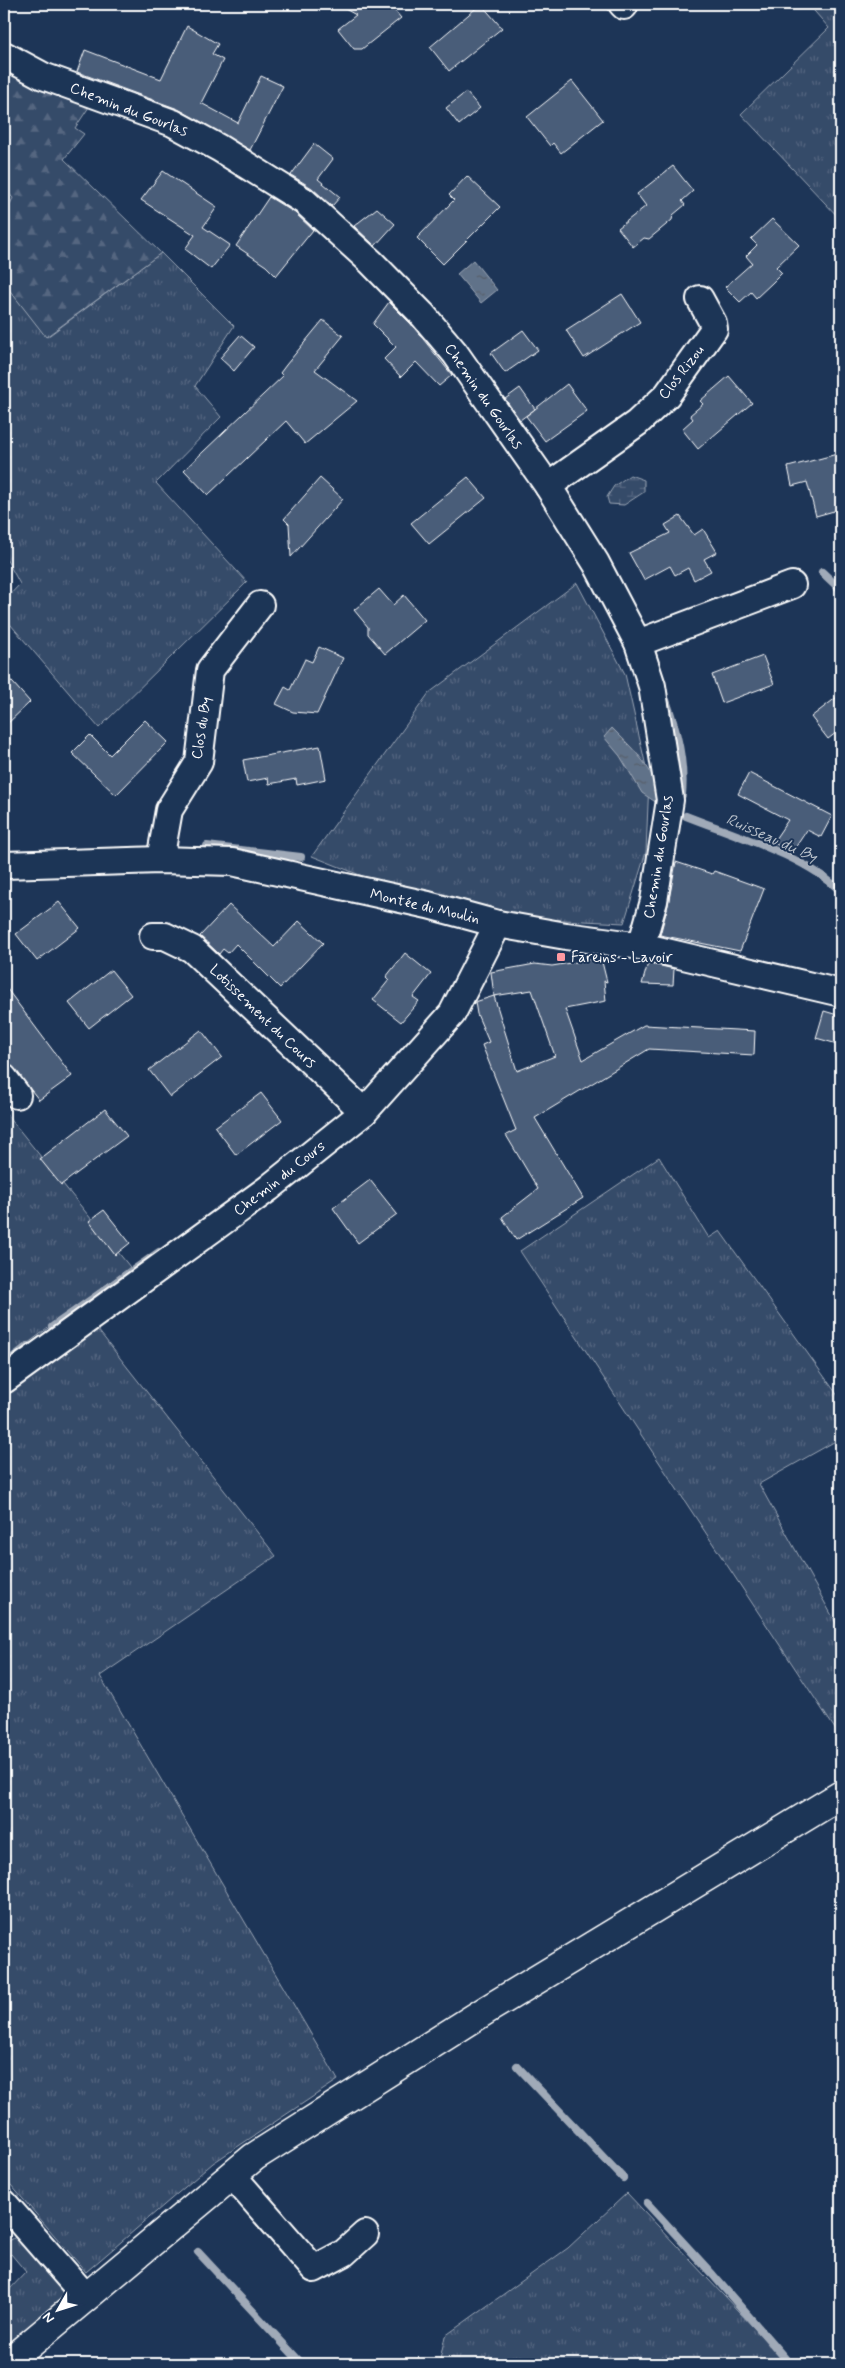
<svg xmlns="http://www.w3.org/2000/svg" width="845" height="2368" font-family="Mynerve,sans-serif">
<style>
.grass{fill:url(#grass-tufts);stroke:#9aa5b4}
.forest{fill:url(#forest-firs);stroke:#9aa5b4}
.wetland{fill:url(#wetland-marsh);stroke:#9aa5b4}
.water{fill:url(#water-ripples);stroke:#a0aab8}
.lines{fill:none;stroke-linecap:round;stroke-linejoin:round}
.stream{stroke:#a0aab8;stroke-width:8}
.building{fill:#4a5d79;stroke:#fff;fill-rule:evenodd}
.minor-casing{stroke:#fff;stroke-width:30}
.major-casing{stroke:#fff;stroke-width:31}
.minor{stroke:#1d3557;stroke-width:26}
.major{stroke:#1d3557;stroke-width:28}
.poi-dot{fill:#ff9aa2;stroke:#1d3557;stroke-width:2}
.labels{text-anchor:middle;stroke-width:4;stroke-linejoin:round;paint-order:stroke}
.street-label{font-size:15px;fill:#fff;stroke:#1d3557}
.poi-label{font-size:15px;fill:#fff;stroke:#1d3557;text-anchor:start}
.water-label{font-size:16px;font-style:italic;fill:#b8c0ca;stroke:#1d3557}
</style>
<defs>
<pattern id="grass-tufts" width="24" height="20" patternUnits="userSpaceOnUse" patternTransform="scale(1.25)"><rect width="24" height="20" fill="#364b69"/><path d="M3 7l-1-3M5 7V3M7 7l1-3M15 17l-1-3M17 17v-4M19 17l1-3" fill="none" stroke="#546680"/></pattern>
<pattern id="forest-firs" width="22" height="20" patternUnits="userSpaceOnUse" patternTransform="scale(1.25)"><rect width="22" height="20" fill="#364b69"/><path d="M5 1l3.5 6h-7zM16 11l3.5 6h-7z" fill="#546680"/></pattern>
<pattern id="wetland-marsh" width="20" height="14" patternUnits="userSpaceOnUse" patternTransform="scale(1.25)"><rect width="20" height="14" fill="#364b69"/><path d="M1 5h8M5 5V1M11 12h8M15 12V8" fill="none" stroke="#546680"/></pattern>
<pattern id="water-ripples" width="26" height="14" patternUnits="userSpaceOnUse" patternTransform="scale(1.25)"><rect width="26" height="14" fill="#617289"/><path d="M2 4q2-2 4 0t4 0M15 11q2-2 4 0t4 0" fill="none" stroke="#555d67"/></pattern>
</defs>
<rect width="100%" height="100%" fill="#1d3557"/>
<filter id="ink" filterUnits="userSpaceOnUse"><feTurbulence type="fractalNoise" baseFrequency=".02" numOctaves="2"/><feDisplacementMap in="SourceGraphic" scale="10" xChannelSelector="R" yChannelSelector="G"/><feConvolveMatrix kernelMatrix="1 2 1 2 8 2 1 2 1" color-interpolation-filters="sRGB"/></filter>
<g filter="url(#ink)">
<g class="grass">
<path d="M808 4H841V220L741 114 829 28Z"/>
<path d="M161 253 234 326 195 386 221 417 156 483 247 582 99 728 4 617V601L20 584 4 555V283L47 337Z"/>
<path d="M577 583 625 674 649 780 646 852 624 923 504 917 398 890 312 856 429 693Z"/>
<path d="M4 1111 130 1267 4 1361Z"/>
<path d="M659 1157 709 1238 720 1231 841 1400V1438L759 1484 841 1632V1738L520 1251Z"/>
<path d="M94 1325 276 1556 100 1676 338 2080 213 2163 86 2272 4 2177V1395Z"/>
<path d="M627 2193 788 2364H439L445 2336 568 2248Z"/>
<path d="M19 2235 65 2288 61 2301 4 2350V2283L9 2290 26 2272 11 2254 4 2259V2244Z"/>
</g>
<path class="forest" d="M4 67 89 107 75 128 84 134 64 159 161 253 46 337 4 283V216L13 198 4 188Z"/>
<path class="wetland" d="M630 475 644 480V492L624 505 609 504 607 497 614 486Z"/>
<g class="water">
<path d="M473 260 497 290 481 303 457 274Z"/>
<path d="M612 728C628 744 648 762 656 784 658 789 657 797 657 803L642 793 620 756 604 737Z"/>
</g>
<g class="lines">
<g class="stream">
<path d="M822 572 841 590"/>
<path d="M666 700C677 731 685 762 682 795"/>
<path d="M686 816C731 834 809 857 841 892"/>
<path d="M207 846 301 857"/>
<path d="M52 1327 159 1252"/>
<path d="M7 1362 28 1346"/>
<path d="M517 2066 623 2178"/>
<path d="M647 2203 713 2275 790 2364"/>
<path d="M198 2252 302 2364"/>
</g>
</g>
<g class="building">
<path d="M336 4H389L401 18 362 49H354L338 29 356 15Z"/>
<path d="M481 4 502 28 449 71 430 47Z"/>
<path d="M187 26 218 44 212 54 223 60 201 103 238 123 261 76 283 86 250 150 178 109 77 72 85 50 161 79Z"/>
<path d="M572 81 603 120 561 153 553 143 550 146 527 117Z"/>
<path d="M466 92 480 108 459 125 446 108Z"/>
<path d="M314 144 333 159 318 179 340 197 332 206 312 188 291 175Z"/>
<path d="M673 166 693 191 682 201 685 205 673 215 672 220 649 239 644 238 633 247 618 228 646 206 637 194Z"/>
<path d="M163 171 217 207 203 227 230 245 211 269 185 249 195 235 141 200Z"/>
<path d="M467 176 500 207 443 264 417 238 454 200 449 195Z"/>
<path d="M269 197 295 213 313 230 276 276 266 266 236 246Z"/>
<path d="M377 208 395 224 375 246 354 226Z"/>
<path d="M772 219 799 245 776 267 782 273 772 283 756 298 751 292 740 302 725 287 752 263 746 256 757 245 751 239Z"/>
<path d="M622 294 640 322 584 358 566 330Z"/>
<path d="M389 302 411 324 452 375 439 386 416 362 401 377 384 359 396 347 373 324Z"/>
<path d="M323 320 343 336 315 370 357 401 305 444 286 421 208 495 184 470 283 376 280 373 286 365Z"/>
<path d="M523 330 538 350 505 373 491 353Z"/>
<path d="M240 335 254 347 234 371 220 358Z"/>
<path d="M729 376 752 403 698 449 682 429 693 419 690 415 703 404 700 401Z"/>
<path d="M567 384 587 411 545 441 526 416Z"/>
<path d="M520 388 535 409 520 420 505 399Z"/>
<path d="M841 453V509L816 516 807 482 792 486 788 467Z"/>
<path d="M468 477 486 498 429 544 411 523Z"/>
<path d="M320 478 343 499 291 557 289 524 284 519Z"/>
<path d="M680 516 694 535 703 529 717 552 704 559 711 571 694 580 688 568 675 575 670 566 644 580 629 553 670 533 665 525Z"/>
<path d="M379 589 393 605 404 595 425 620 385 654 368 634V627L354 610Z"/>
<path d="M319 647 343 658 317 714 293 712 276 704 285 687 290 690 305 659 312 662Z"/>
<path d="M763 656 774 684 722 703 712 675Z"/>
<path d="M4 673 30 702 4 727Z"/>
<path d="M841 694V729L828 739 811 717Z"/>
<path d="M145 720 168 742 116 795 72 753 90 735 110 755Z"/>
<path d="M320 746 326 779 297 785 296 779 269 784 268 778 247 782 243 760Z"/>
<path d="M749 773 832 816 821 837 807 830 791 854 773 842 788 820 738 794Z"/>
<path d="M676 862 712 874 714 871 764 889 740 951 660 935 668 905Z"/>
<path d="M59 902 80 928 37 961 16 934Z"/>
<path d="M229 905 274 947 299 921 323 943 280 988 236 944 228 953 223 949 219 954 200 936Z"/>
<path d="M405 953 431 974 413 997 419 1001 401 1022 373 1000 389 980 386 977Z"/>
<path d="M601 958 607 982 604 981 606 1001 565 1009 583 1060 644 1025 755 1031 754 1055 649 1049 535 1118 583 1198 516 1240 502 1217 538 1189 506 1135 516 1130 482 1045 489 1042 477 1014 475 1002 494 996 491 972 535 964 552 966ZM532 990 555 1056 517 1071 494 996Z"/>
<path d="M648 963 674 969 673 985 642 984Z"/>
<path d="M111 970 131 995 89 1028 69 1003Z"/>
<path d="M4 985 72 1076 39 1100 4 1056Z"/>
<path d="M824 1011 841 1016V1045L816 1038Z"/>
<path d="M201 1030 222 1057 170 1097 149 1070Z"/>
<path d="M261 1093 282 1120 236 1155 215 1127Z"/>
<path d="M105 1109 127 1136 61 1185 40 1159Z"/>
<path d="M370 1180 397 1214 358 1243 333 1208Z"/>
<path d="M104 1210 130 1243 115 1255 89 1221Z"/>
</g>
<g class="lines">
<g class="minor-casing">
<g id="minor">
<path d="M622 4 624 6"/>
<path d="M4 55 43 76 173 123 219 148 304 201 371 262 422 314 455 353 548 486 596 563 638 643 652 686 670 800 654 901 641 946"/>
<path d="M548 486 637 423 667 395 714 329 713 323 700 299"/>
<path d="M638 643 792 585"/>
<path d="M160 860 169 810 199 762 210 670 260 605"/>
<path d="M4 865 160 860 232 862 428 905 498 924 566 936 641 946 841 993"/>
<path d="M153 936H165L192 949 364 1112"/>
<path d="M4 1078 17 1095"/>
<path d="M4 1380 269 1188 364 1112 452 1014 498 924"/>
<path d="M232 2175 314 2269 344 2253 365 2234"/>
<path d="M4 2203 86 2297"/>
</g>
</g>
<g class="major-casing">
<path id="major" d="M6 2364 254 2157 488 2009 841 1795"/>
</g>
<use href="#minor" class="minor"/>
<use href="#major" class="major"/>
</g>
</g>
<rect class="poi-dot" x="556" y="952" width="10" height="10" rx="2.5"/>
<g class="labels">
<g class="street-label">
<text transform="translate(129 109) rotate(21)" y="5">Chemin du Gourlas</text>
<text transform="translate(681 372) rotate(-52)" y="5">Clos Rizou</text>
<text transform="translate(484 396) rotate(55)" y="5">Chemin du Gourlas</text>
<text transform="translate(201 728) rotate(-81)" y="5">Clos du By</text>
<text transform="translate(658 857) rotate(-81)" y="5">Chemin du Gourlas</text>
<text transform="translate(425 906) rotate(13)" y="5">Montée du Moulin</text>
<text transform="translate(263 1016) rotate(44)" y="5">Lotissement du Cours</text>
<text transform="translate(279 1178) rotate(-38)" y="5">Chemin du Cours</text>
</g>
<g class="poi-label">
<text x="571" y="962">Fareins - Lavoir</text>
</g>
<g class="water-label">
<text transform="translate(772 837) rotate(24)" y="6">Ruisseau du By</text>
</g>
</g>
<rect width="845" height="2368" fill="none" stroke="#1d3557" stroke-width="20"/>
<rect x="10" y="10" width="825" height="2348" fill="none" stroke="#fff" stroke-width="2" filter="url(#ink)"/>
<g transform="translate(58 2310) rotate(231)" stroke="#1d3557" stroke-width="4" paint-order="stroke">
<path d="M0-4L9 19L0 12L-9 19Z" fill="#ffffff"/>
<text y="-8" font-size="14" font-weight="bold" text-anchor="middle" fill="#ffffff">N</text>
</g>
</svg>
